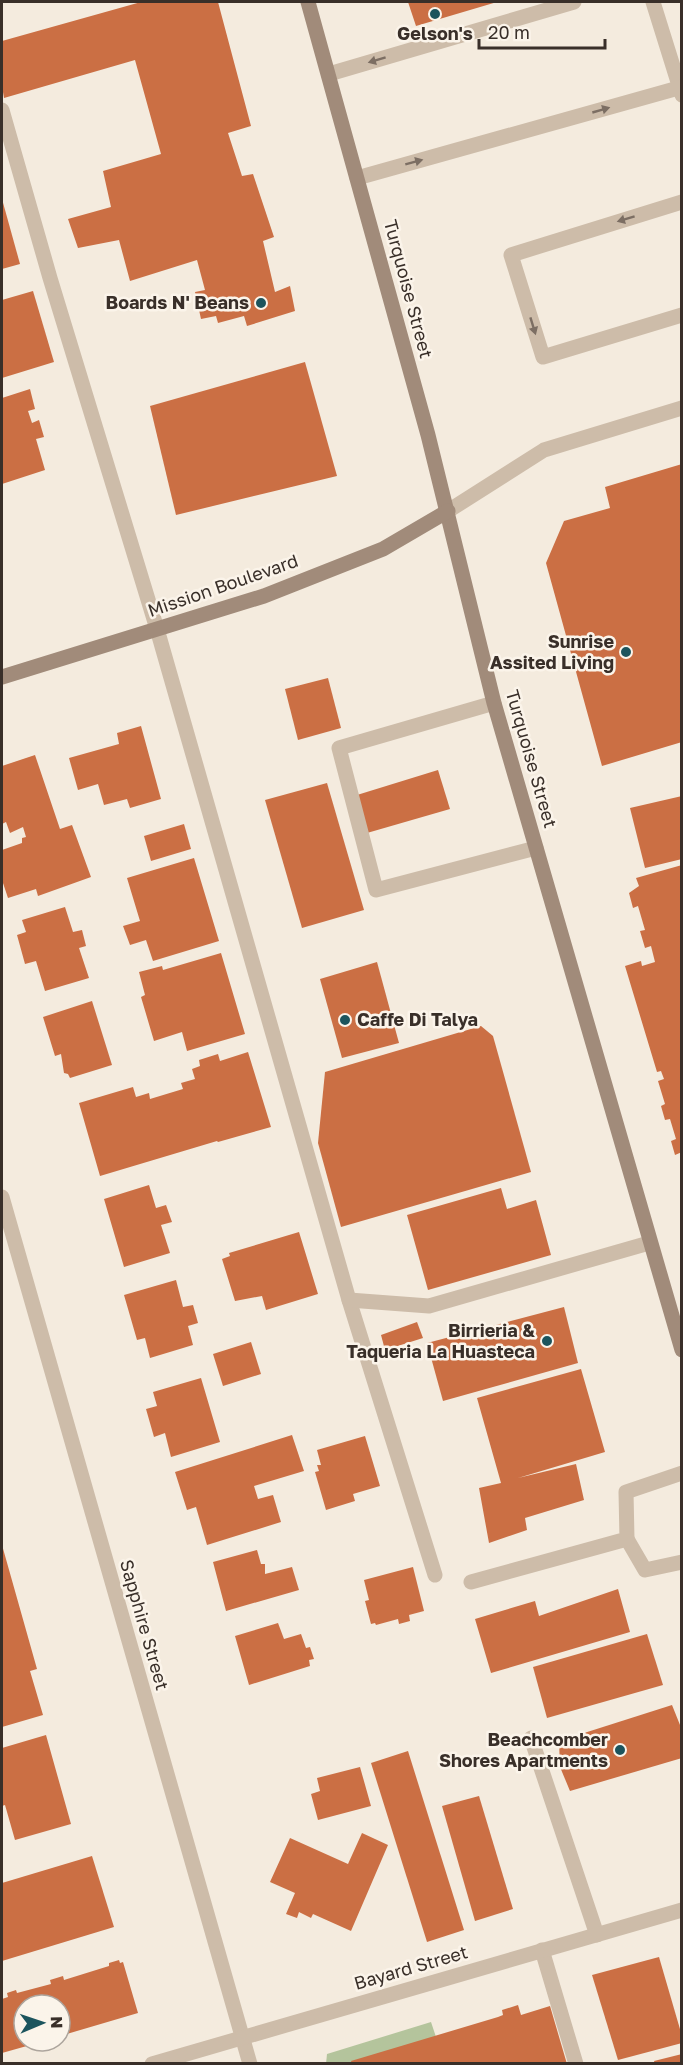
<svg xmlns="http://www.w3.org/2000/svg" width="683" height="2065" font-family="'Golos Text',sans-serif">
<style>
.green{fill:#b4c49c}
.building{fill:#cb6f44}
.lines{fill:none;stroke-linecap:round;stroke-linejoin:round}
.service{stroke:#cdbca9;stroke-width:15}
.minor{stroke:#cdbca9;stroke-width:15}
.tertiary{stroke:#cdbca9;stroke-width:15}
.secondary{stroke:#a18b7a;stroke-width:15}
.oneway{fill:#7c6e63}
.poi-dot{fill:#1c545d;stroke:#fbf4ea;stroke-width:2}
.labels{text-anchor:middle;stroke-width:5;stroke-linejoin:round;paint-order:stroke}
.poi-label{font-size:18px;font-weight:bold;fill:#392f29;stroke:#fbf4ea;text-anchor:end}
.street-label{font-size:18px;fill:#392f29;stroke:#fbf4ea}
</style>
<rect width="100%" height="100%" fill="#f4ebde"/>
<path class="green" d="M431 2022 437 2040 358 2063 326 2064 327 2054Z"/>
<g class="building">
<path d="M141 2H218L251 126 228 133 242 176 253 174 274 237 263 241 275 292 290 286 295 311 247 326 244 316 218 323 216 316 201 319 195 292 205 290 197 260 130 281 119 240 78 248 68 219 111 207 103 171 161 154 135 60 4 98 2 86V41Z"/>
<path d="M408 2H497L416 26Z"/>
<path d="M2 199 20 264 2 269Z"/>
<path d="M33 291 54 362 2 378V300Z"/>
<path d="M305 362 337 476 176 515 150 406Z"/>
<path d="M30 389 35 409 28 411 32 423 39 420 44 437 36 439 45 470 2 484V398Z"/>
<path d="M682 464V742L602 766 546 563 564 521 610 508 605 487Z"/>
<path d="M328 678 341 728 298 740 285 689Z"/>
<path d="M141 726 161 799 130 808 127 799 104 805 98 784 78 790 69 758 119 744 117 733Z"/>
<path d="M35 755 60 829 72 825 91 877 38 896 36 889 8 898 2 880V850L22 843V838L26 837 23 827 10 833 6 822 2 824V766Z"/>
<path d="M438 770 450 809 367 833 357 795Z"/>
<path d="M327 783 364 910 302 928 265 800Z"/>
<path d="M682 796V859L645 868 630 808Z"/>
<path d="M184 824 191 849 151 861 144 836Z"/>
<path d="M194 858 219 941 153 961 146 940 130 945 123 926 140 921 127 878Z"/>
<path d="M682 865V1152L675 1155 671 1141 676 1139 670 1119 665 1120 661 1106 665 1104 658 1081 664 1079 661 1071 657 1072 625 966 641 961 642 966 655 962 651 946 645 948 640 931 645 930 638 906 633 908 629 893 639 886 636 878Z"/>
<path d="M65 907 73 932 82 930 86 946 79 948 89 978 45 991 36 961 25 964 17 935 26 932 22 920Z"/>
<path d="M221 953 245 1034 187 1051 182 1032 154 1041 141 997 145 995 139 972 162 966 163 970Z"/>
<path d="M377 962 399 1043 342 1058 320 979Z"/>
<path d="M92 1001 112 1065 70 1078 68 1074 64 1073 61 1054 55 1056 43 1017Z"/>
<path d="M481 1026 493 1036 531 1172 341 1227 318 1143 325 1072Z"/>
<path d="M248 1052 271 1127 218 1142 217 1141 100 1176 79 1103 133 1087 136 1097 149 1093 150 1099 183 1089 181 1083 195 1079 192 1069 200 1066 199 1060 218 1054 220 1061Z"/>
<path d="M149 1185 156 1208 166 1205 172 1222 161 1225 170 1253 124 1267 104 1199Z"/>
<path d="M501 1188 507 1209 536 1200 551 1255 428 1290 407 1215Z"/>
<path d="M299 1232 318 1294 266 1310 262 1296 235 1301 222 1259 230 1256 229 1253Z"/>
<path d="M176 1280 183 1307 193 1305 198 1323 188 1326 193 1345 150 1358 145 1338 137 1340 124 1295Z"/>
<path d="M564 1307 578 1363 443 1401 427 1343Z"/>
<path d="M417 1322 423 1338 385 1350 381 1335Z"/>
<path d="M251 1342 261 1374 223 1386 213 1354Z"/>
<path d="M581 1369 605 1452 518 1478 576 1464 584 1500 525 1518 527 1530 489 1543 479 1488 501 1483 477 1398Z"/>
<path d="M201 1378 220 1442 171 1457 165 1433 154 1437 146 1409 157 1406 153 1392Z"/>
<path d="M292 1435 304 1471 254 1486 258 1499 273 1495 281 1522 207 1545 196 1507 187 1510 175 1472Z"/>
<path d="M365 1436 380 1486 353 1494 355 1501 326 1510 315 1472 319 1471 317 1465H321L317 1450Z"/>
<path d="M2 1545 37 1669 30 1671 43 1715 2 1727Z"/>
<path d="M257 1550 261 1564H265V1574L292 1567 299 1590 226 1611 213 1562Z"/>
<path d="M413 1567 424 1611 409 1615 410 1621 399 1624 398 1619 376 1625 375 1623 371 1624 365 1601 369 1600 364 1580Z"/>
<path d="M618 1589 630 1632 491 1673 475 1619 535 1601 539 1616Z"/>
<path d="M278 1623 284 1639 301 1634 306 1648 310 1647 314 1659 309 1660 310 1666 249 1685 235 1636Z"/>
<path d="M647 1634 663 1685 547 1718 533 1667Z"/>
<path d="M672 1705 682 1730V1758L570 1791 560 1767 559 1741Z"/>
<path d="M46 1735 71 1824 15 1840 5 1805 2 1806V1748Z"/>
<path d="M408 1751 464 1930 427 1942 371 1763Z"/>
<path d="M360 1767 371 1806 318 1820 311 1794 320 1791 317 1778Z"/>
<path d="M479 1796 513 1909 475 1921 442 1806Z"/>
<path d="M362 1833 388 1845 351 1931 313 1914 311 1918 299 1912 297 1918 286 1914 295 1893 270 1882 290 1838 348 1864Z"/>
<path d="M92 1856 114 1927 2 1961V1883Z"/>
<path d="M659 1957 682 2036V2043L618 2060 592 1975Z"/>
<path d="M119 1960 120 1963 123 1962 138 2013 60 2036V2005H24V2041L41 2042 2 2053V1999L8 1997 7 1993 16 1990 17 1993 51 1984 50 1980 63 1976 64 1980 109 1966V1963Z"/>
<path d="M518 2005 521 2015 550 2006 567 2064H352L351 2061 498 2017 503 2015 502 2010Z"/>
<path d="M682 2054V2064H655L654 2061Z"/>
</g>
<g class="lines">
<g class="service">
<path d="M653 2 682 95"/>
<path d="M329 74 574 2"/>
<path d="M2 110 50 278 157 629 349 1300 435 1575"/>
<path d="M357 178 682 87"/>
<path d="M682 202 511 255 543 357 682 315"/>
<path d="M494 703 339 748 376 890 536 848"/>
<path d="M349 1300 429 1306 649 1243"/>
<path d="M627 1539 645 1570 682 1562"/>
<path d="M471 1582 627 1539 626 1492 682 1473"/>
<path d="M531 1738 597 1935"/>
<path d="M542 1950 576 2064"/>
</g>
<g class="minor">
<path d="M2 1197 250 2064"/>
<path d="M152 2064 682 1910"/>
</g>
<path class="tertiary" d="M448 511 544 450 682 408"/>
<g class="secondary">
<path d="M308 2 428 435 494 703 682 1350"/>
<path d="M2 677 264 596 383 549 448 511"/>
</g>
</g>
<defs><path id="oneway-solid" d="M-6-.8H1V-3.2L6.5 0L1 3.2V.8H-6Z" transform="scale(1.5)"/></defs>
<g class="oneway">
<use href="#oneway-solid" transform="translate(377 60) rotate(163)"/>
<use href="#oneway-solid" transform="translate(601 110) rotate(-16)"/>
<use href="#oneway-solid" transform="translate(414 162) rotate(-15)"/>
<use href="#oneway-solid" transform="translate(626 219) rotate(163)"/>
<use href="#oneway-solid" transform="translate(533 326) rotate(73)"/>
</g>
<g class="poi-dot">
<circle cx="435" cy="14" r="6"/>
<circle cx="261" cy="303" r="6"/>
<circle cx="626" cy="652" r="6"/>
<circle cx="345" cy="1020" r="6"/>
<circle cx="547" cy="1341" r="6"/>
<circle cx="620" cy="1750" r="6"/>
</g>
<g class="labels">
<g class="poi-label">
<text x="435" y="40" text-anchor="middle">Gelson's</text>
<text x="249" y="309">Boards N' Beans</text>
<text x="614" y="648">Sunrise<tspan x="614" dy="21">Assited Living</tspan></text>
<text x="357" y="1026" text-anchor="start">Caffe Di Talya</text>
<text x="535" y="1337">Birrieria &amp;<tspan x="535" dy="21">Taqueria La Huasteca</tspan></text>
<text x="608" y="1746">Beachcomber<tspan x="608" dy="21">Shores Apartments</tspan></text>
</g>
<g class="street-label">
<text transform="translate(408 289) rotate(75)" y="6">Turquoise Street</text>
<text transform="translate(223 586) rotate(-19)" y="6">Mission Boulevard</text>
<text transform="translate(531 759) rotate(74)" y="6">Turquoise Street</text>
<text transform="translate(144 1625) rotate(74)" y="6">Sapphire Street</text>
<text transform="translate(411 1968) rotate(-16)" y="6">Bayard Street</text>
</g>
</g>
<rect width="683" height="2065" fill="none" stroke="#392f29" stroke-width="6"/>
<g transform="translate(42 2023) rotate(88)"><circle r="28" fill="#fbf4ea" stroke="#ada59d" stroke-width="1.5"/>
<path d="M0-4.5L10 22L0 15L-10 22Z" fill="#1c545d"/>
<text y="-9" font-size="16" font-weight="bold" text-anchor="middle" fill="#392f29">N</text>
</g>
<path d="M479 39v9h126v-9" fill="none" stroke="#392f29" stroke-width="3"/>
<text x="488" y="39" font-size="18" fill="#392f29" stroke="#fbf4ea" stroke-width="4.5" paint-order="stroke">20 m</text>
</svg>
